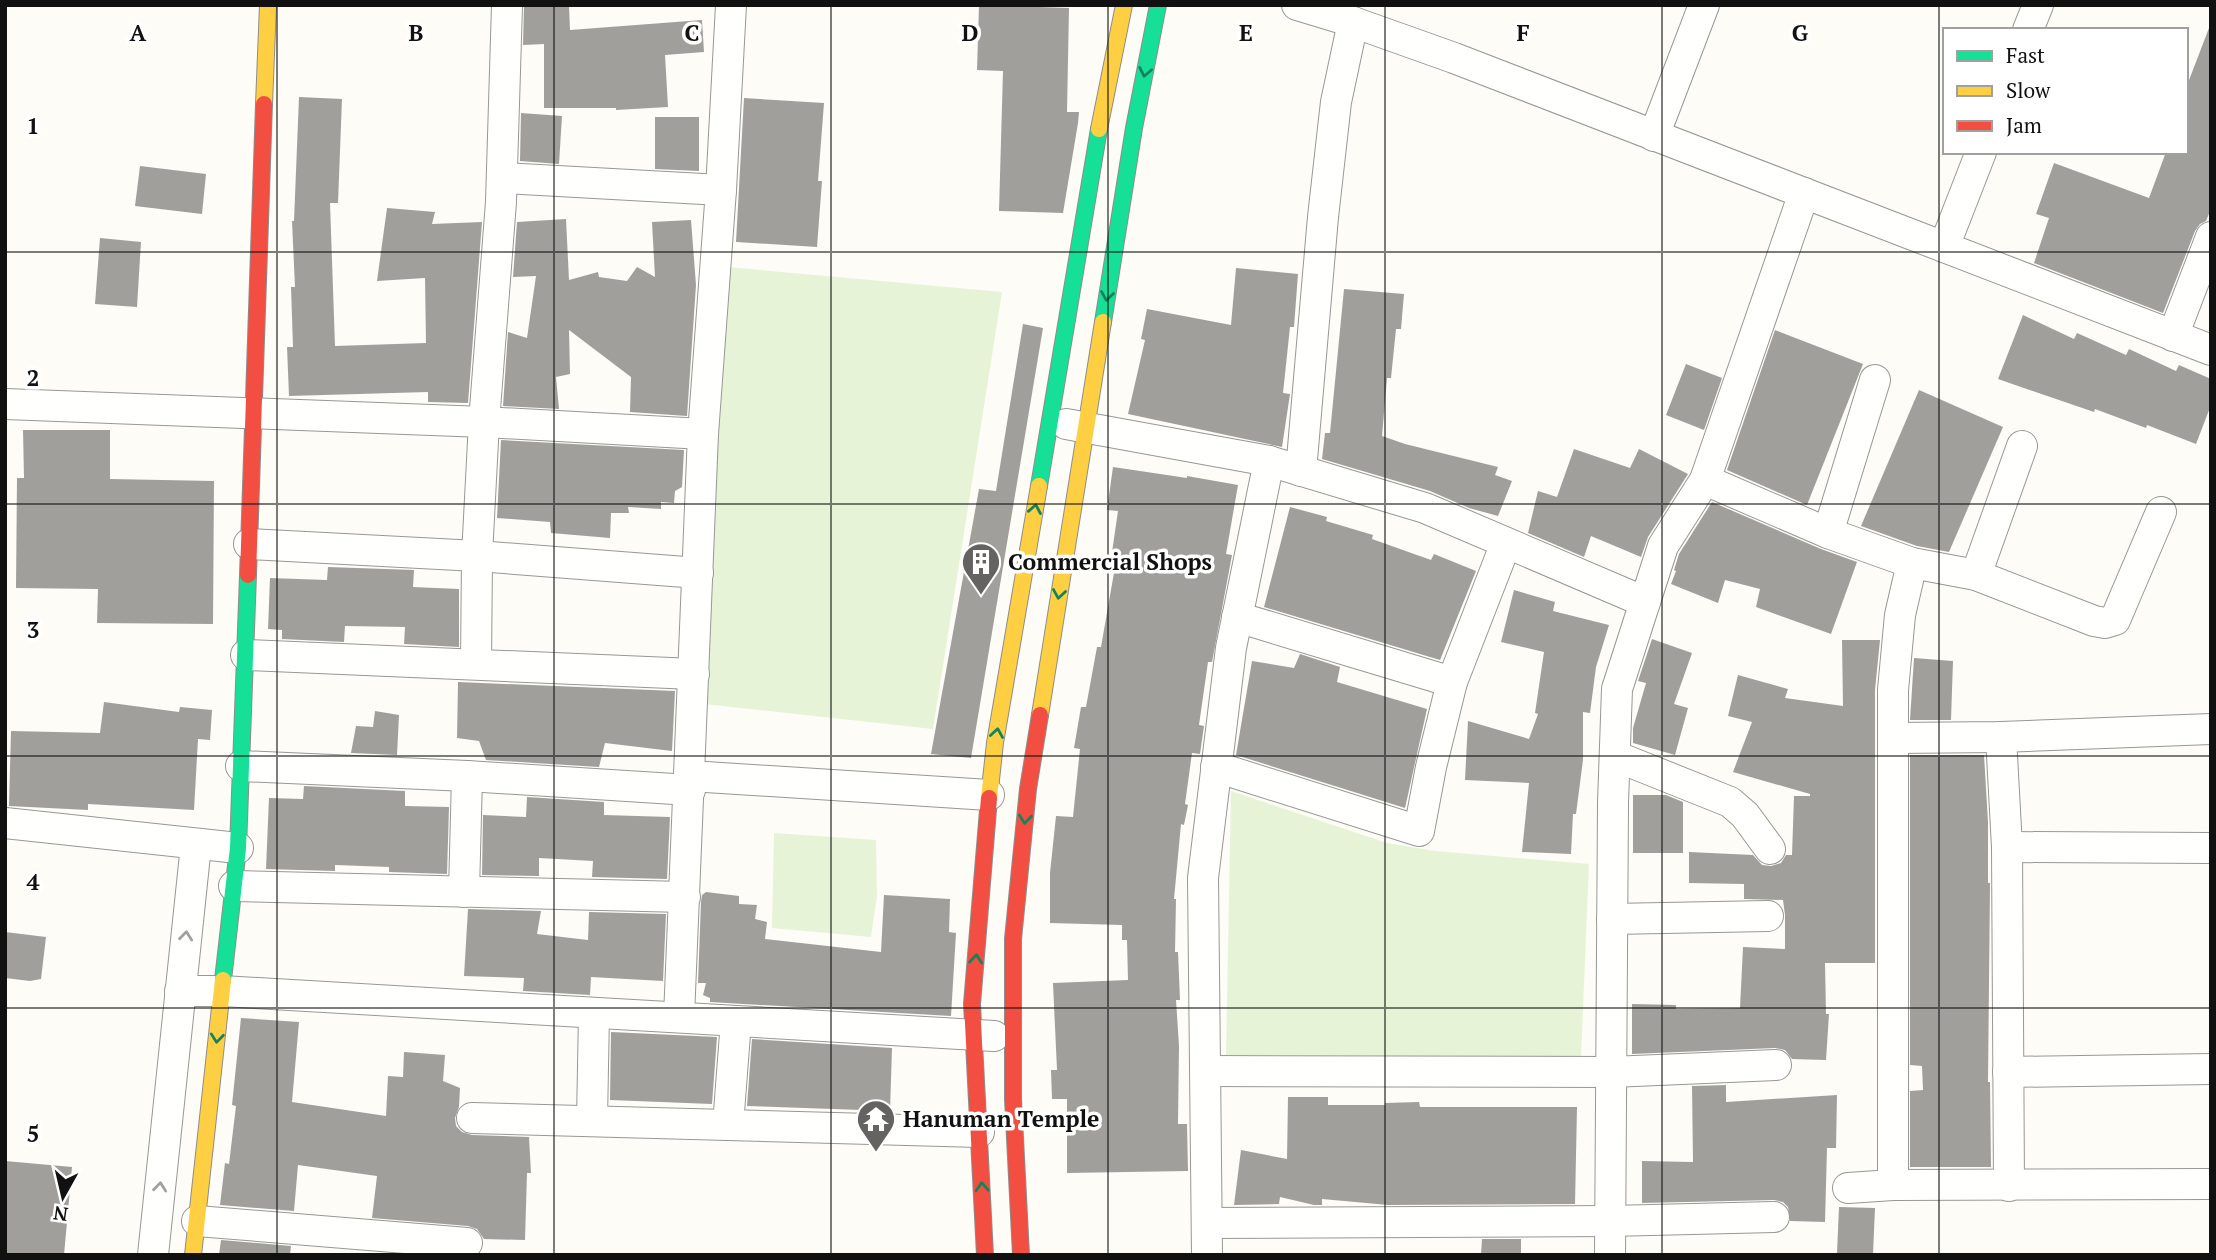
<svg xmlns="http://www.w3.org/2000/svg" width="2216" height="1260" font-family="'PT Serif',serif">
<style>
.green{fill:#e7f3d7}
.building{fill:#a19f9c}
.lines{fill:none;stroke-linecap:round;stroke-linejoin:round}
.street-casing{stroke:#979795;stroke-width:32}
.fast-casing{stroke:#8e8d8b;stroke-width:18}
.slow-casing{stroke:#8e8d8b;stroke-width:18}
.jam-casing{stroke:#8e8d8b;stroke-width:18}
.street{stroke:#fffffe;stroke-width:30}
.fast{stroke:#16e098;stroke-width:16}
.slow{stroke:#ffcf43;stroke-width:16}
.jam{stroke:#f24e42;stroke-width:16}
.oneway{stroke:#14835b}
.oneway2{stroke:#a0a09f}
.grid{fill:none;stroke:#111;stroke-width:2;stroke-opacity:0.55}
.labels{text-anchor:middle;stroke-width:7;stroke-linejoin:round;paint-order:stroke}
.poi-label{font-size:23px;font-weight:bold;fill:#111;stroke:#fff;text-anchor:start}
.grid-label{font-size:23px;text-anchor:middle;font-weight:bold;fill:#111;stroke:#fff;stroke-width:7;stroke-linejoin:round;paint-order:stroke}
</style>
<rect width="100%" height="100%" fill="#fdfcf7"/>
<g class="green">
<path d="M727 267 1002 292 933 729 704 704Z"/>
<path d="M1231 791 1387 843 1435 851 1589 864 1581 1057 1226 1055Z"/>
<path d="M774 833 876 840 877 896 871 937 772 928Z"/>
</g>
<g class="building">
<path d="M524 5H569L570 30 702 20 704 52 665 55 668 107 616 110V108H544V44L523 45Z"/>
<path d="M979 5 1069 8 1067 112H1079L1078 123 1063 213 999 211 1003 71 977 70Z"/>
<path d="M2209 28 2211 29V209L2206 221 2200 224 2195 231 2163 313 2034 263 2049 218 2036 214 2054 163 2149 198 2166 152H2186V88Z"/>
<path d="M299 97 342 99 338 203H330L335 346 426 343 425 278 377 281 387 208 435 212 432 224 482 222 468 403 428 402V392L289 396 287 347H293L291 287H295L292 221H294Z"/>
<path d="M744 98 824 103 818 181H822L817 247 736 242Z"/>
<path d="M521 113 562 116 559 164 520 161Z"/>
<path d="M655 117H699V171L655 169Z"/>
<path d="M140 166 206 174 202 214 135 206Z"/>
<path d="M566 219 569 280 598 272 599 277 627 281 637 267 655 277 652 222 691 220 696 285 687 416 630 412 631 377 569 330 570 374 556 377 559 409 503 406 508 332 527 338 536 276 513 277 517 222Z"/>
<path d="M100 238 141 242 137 307 95 304Z"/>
<path d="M1236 268 1298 274 1294 327H1290L1283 393 1290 394 1282 447 1128 414 1145 340 1141 339 1147 309 1231 325Z"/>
<path d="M1344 289 1404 294 1401 329H1396L1391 378H1387L1382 436 1405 444 1498 467 1495 475 1512 481 1498 516 1469 508 1430 491 1322 459 1325 433H1330Z"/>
<path d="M2023 315 2074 339 2077 333 2126 355 2129 349 2176 371 2179 365 2211 379V405L2196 444 2147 425 2146 428 2095 409 2094 412 1998 379Z"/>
<path d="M1023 324 1043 328 971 758 931 754 979 489 996 491Z"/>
<path d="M1775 330 1863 364 1807 505 1727 470Z"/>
<path d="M1686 364 1722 378 1704 430 1666 415Z"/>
<path d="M1919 390 2003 427 1949 552 1917 546 1861 526Z"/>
<path d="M23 430H110V479L214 481 213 624 97 623 98 589 16 588 17 478H24Z"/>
<path d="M501 440 684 450 682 487 675 491 674 503 661 502V509L628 507 629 513H611L610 538 551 533 550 522 497 518Z"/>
<path d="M1574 449 1630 468 1639 449 1688 474 1648 537 1641 557 1591 536 1584 557 1528 533 1538 491 1557 497Z"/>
<path d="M1113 467 1187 478V476L1238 485 1226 554 1232 555 1212 662H1208L1199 725 1204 726 1200 754 1192 753 1185 804 1188 805 1184 825 1181 824 1174 899H1176L1175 952H1178L1180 1000H1176L1179 1046 1178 1124H1187L1188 1171 1067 1173V1099H1052L1051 1070H1057L1053 983 1128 980 1127 940H1122V925L1050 923V873L1056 816 1073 817 1080 749 1074 748 1081 707H1086L1097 647H1101L1115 567 1110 566 1118 511 1107 510Z"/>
<path d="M1712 502 1821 549 1857 562 1831 634 1756 607 1760 589 1725 580 1718 603 1671 584 1676 571 1674 570 1679 554Z"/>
<path d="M1290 507 1327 517 1326 521 1373 535 1372 539 1431 560 1434 554 1476 571 1440 660 1264 607Z"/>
<path d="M328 567 414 570 413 587 459 589V647L404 644 405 627 345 626 344 642 282 639V630L268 629 270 578 327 580Z"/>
<path d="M1514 590 1555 602 1553 611 1609 625 1596 667 1590 713 1583 712V760L1576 814H1573L1571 854 1522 852 1529 783 1465 780 1468 721 1529 739 1538 714 1535 713 1544 652 1501 642Z"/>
<path d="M1652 639 1692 653 1674 704 1688 708 1675 755 1633 743V728L1646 683 1638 681Z"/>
<path d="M1842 640H1880L1875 690V963H1825L1826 1014H1829L1826 1060 1792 1059 1785 1050 1775 1048 1632 1054V1004L1676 1005V1009L1740 1008 1743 947 1785 949V915L1783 900 1744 899V884L1689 883V852L1753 855 1762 865 1771 866 1781 863 1786 855H1792L1794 796H1810V794L1733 772 1752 722 1728 716 1738 675 1788 689 1785 698 1843 706Z"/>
<path d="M1300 654 1340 667 1337 682 1427 709 1405 808 1236 755 1252 661 1294 668Z"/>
<path d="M1914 658 1953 661 1951 720H1910Z"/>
<path d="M458 682 675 691 672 751 605 743 599 767 486 760 479 741 457 738Z"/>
<path d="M104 702 179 712 180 707 212 710 210 740 198 739 194 810 88 804V810L9 806 11 731 100 733Z"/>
<path d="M375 711 399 715 397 755 351 753 356 726 373 727Z"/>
<path d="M1910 755H1984L1988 822V883H1990L1988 1082H1990L1991 1167H1910V1091L1923 1090 1922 1066 1910 1065Z"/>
<path d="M304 786 405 791V806L449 807 447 874 389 872V867L335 865V871L266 869 269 798 303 799Z"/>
<path d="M1633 795H1666L1683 802V853H1633Z"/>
<path d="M527 797 604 802V815L670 817 667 879 592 877 593 861 539 858V876L482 875 483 815 526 817Z"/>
<path d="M706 892 739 896V904L757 905 755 919 767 922 765 939 881 952 884 895 950 899 949 932 956 933 951 1016 710 1002V998L703 995 706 983H698L701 902 702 895Z"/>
<path d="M468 909 541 911 537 934 588 940 589 912 666 914 663 981 591 977 590 995 523 991 524 978 464 976Z"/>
<path d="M5 932 46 937 41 979 30 981 5 978Z"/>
<path d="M241 1018 299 1022 292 1102 386 1116 388 1076 403 1077 404 1052 445 1055 443 1081 460 1088 459 1107 455 1118 456 1126 462 1132 472 1135 529 1137 531 1173H527L525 1240 484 1239 477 1229 468 1226 372 1218 377 1176 298 1165 294 1211 220 1205 225 1163 229 1164 236 1106 232 1105Z"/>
<path d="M611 1032 717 1037 712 1104 610 1100Z"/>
<path d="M752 1039 892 1048 890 1111 747 1106Z"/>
<path d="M1726 1085V1102L1837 1095 1836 1148H1827L1825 1222 1790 1221 1788 1207 1783 1202 1774 1200 1642 1203V1161L1693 1162 1692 1086Z"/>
<path d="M1288 1097H1328V1105H1385V1103L1419 1102 1420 1107H1577L1575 1204 1388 1205 1322 1199V1205H1314L1280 1197 1279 1204 1234 1205 1241 1150 1287 1159Z"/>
<path d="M5 1161 72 1167 64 1255H5Z"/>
<path d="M1839 1207 1875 1208 1873 1254 1837 1253Z"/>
<path d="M1482 1239H1521V1255H1481Z"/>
<path d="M221 1240 291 1246 290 1255H219Z"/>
</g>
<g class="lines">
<g class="street-casing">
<g id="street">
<path d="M1297 5 1353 22 1454 58 2211 350"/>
<path d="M2028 30 2038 5"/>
<path d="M1654 136 1704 5"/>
<path d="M502 178 721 190"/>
<path d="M1944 247 1981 152"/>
<path d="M2173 336 2211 237"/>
<path d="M5 404 484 422 703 434"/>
<path d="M1066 424 1269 461 1425 508 1645 602"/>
<path d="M1301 471 1323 217 1336 102 1353 22"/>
<path d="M1705 480 1828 533 1912 563 1976 575 2094 621 2105 623 2115 620 2161 512"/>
<path d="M1828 533 1875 380"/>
<path d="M249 544 477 556 698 573"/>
<path d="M1976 575 2022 446"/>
<path d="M1237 617 1452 682"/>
<path d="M246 655 694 674"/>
<path d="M476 664 477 556 484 422 501 202 507 5"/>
<path d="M2001 737 2007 847 2009 1186"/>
<path d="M1894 738 2001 737 2211 729"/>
<path d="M1615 756 1730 802 1745 815 1770 849"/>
<path d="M241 766 467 776 690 790"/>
<path d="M1216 767 1419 831 1431 767 1452 682 1506 543"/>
<path d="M690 776 989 795"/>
<path d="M5 823 238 848"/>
<path d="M2007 847 2211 848"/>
<path d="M234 886 685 897"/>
<path d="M464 892 467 776"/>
<path d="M1612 919 1768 916"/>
<path d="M180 991H222L994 1036"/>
<path d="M679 1017 703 434 721 190 731 5"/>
<path d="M1206 1071 1611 1072 1776 1065"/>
<path d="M2008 1072 2211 1069"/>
<path d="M472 1118 979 1132"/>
<path d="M592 1121 594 1013"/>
<path d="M728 1125 736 1021"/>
<path d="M1893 1185V690L1900 615 1912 563"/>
<path d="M1848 1188 1893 1185 2211 1184"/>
<path d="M197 1221 467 1243"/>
<path d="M1207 1223 1610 1221 1774 1217"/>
<path d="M153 1255 196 845"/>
<path d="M1207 1255 1203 878 1231 648 1269 461"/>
<path d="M1610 1255 1613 803 1617 689 1663 546 1705 480 1804 193"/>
</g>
</g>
<g class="fast-casing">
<g id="fast">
<path d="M1103 322 1134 128 1158 5"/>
<path d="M1039 486 1099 129"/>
<path d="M223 980 238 848 248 575"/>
</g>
</g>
<g class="slow-casing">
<g id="slow">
<path d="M264 104 268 5"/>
<path d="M1099 129 1124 5"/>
<path d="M1040 715 1103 322"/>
<path d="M989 798 995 743 1039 486"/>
<path d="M193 1255 223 980"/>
</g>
</g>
<g class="jam-casing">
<g id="jam">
<path d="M248 575 264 104"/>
<path d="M985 1255 972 1004 989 798"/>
<path d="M1021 1255 1013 1099V939L1028 789 1040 715"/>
</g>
</g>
<use href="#street" class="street"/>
<use href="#fast" class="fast"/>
<use href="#slow" class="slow"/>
<use href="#jam" class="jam"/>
</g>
<defs><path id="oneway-chevron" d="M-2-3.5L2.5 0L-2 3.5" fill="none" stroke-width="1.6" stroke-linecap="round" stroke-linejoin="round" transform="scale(1.75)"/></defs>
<g class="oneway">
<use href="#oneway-chevron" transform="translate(1145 72) rotate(101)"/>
<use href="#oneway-chevron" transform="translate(1107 296) rotate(99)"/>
<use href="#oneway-chevron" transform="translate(1035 509) rotate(-80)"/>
<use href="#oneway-chevron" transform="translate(1059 594) rotate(99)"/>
<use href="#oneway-chevron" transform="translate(997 733) rotate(-81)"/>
<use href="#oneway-chevron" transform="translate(1025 819) rotate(96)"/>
<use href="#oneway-chevron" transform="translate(976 959) rotate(-85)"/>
<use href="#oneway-chevron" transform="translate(217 1038) rotate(96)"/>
<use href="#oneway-chevron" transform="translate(982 1187) rotate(-93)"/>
</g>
<g class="oneway2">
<use href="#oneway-chevron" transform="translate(186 936) rotate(-84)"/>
<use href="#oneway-chevron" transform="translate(160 1187) rotate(-84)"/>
</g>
<path class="grid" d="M277 5V1255M554 5V1255M831 5V1255M1108 5V1255M1385 5V1255M1662 5V1255M1939 5V1255M5 252H2211M5 504H2211M5 756H2211M5 1008H2211"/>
<defs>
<g id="building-pin" transform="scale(2.0125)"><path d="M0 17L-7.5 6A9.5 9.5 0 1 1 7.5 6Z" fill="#646362" stroke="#fff"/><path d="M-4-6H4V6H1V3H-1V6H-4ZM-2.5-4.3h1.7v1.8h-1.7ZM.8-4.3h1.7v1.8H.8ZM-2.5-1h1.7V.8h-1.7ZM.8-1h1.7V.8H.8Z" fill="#fff"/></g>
<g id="temple-pin" transform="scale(2.0125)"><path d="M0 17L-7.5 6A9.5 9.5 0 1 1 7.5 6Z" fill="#646362" stroke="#fff"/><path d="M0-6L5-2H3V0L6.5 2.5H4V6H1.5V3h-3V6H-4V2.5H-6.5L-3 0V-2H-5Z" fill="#fff"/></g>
</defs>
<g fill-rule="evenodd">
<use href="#building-pin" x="981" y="562"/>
<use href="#temple-pin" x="876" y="1119"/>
</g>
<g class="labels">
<g class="poi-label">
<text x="1008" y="570">Commercial Shops</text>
<text x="903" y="1127">Hanuman Temple</text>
</g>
</g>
<g class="grid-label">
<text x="138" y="41">A</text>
<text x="416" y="41">B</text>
<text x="692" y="41">C</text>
<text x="970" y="41">D</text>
<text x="1246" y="41">E</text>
<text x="1523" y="41">F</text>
<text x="1800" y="41">G</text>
<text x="33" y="134">1</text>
<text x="33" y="386">2</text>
<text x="33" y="638">3</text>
<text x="33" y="890">4</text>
<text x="33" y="1142">5</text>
</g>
<rect width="2216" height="1260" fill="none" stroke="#111111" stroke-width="14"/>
<rect x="1943" y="28" width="245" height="126" fill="#ffffff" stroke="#a0a0a0" stroke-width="2"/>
<rect x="1957" y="51" width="35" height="10" fill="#16e098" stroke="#a0a0a0" stroke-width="2"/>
<text x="2006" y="63" font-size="21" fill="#111111">Fast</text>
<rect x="1957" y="86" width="35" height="10" fill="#ffcf43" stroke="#a0a0a0" stroke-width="2"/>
<text x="2006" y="98" font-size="21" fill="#111111">Slow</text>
<rect x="1957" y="121" width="35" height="10" fill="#f24e42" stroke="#a0a0a0" stroke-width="2"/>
<text x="2006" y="133" font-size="21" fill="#111111">Jam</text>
<g transform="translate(63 1197) rotate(188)" stroke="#ffffff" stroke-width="5" paint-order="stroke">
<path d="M0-5L12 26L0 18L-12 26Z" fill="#111111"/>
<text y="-10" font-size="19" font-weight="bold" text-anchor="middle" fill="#111111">N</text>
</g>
</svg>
